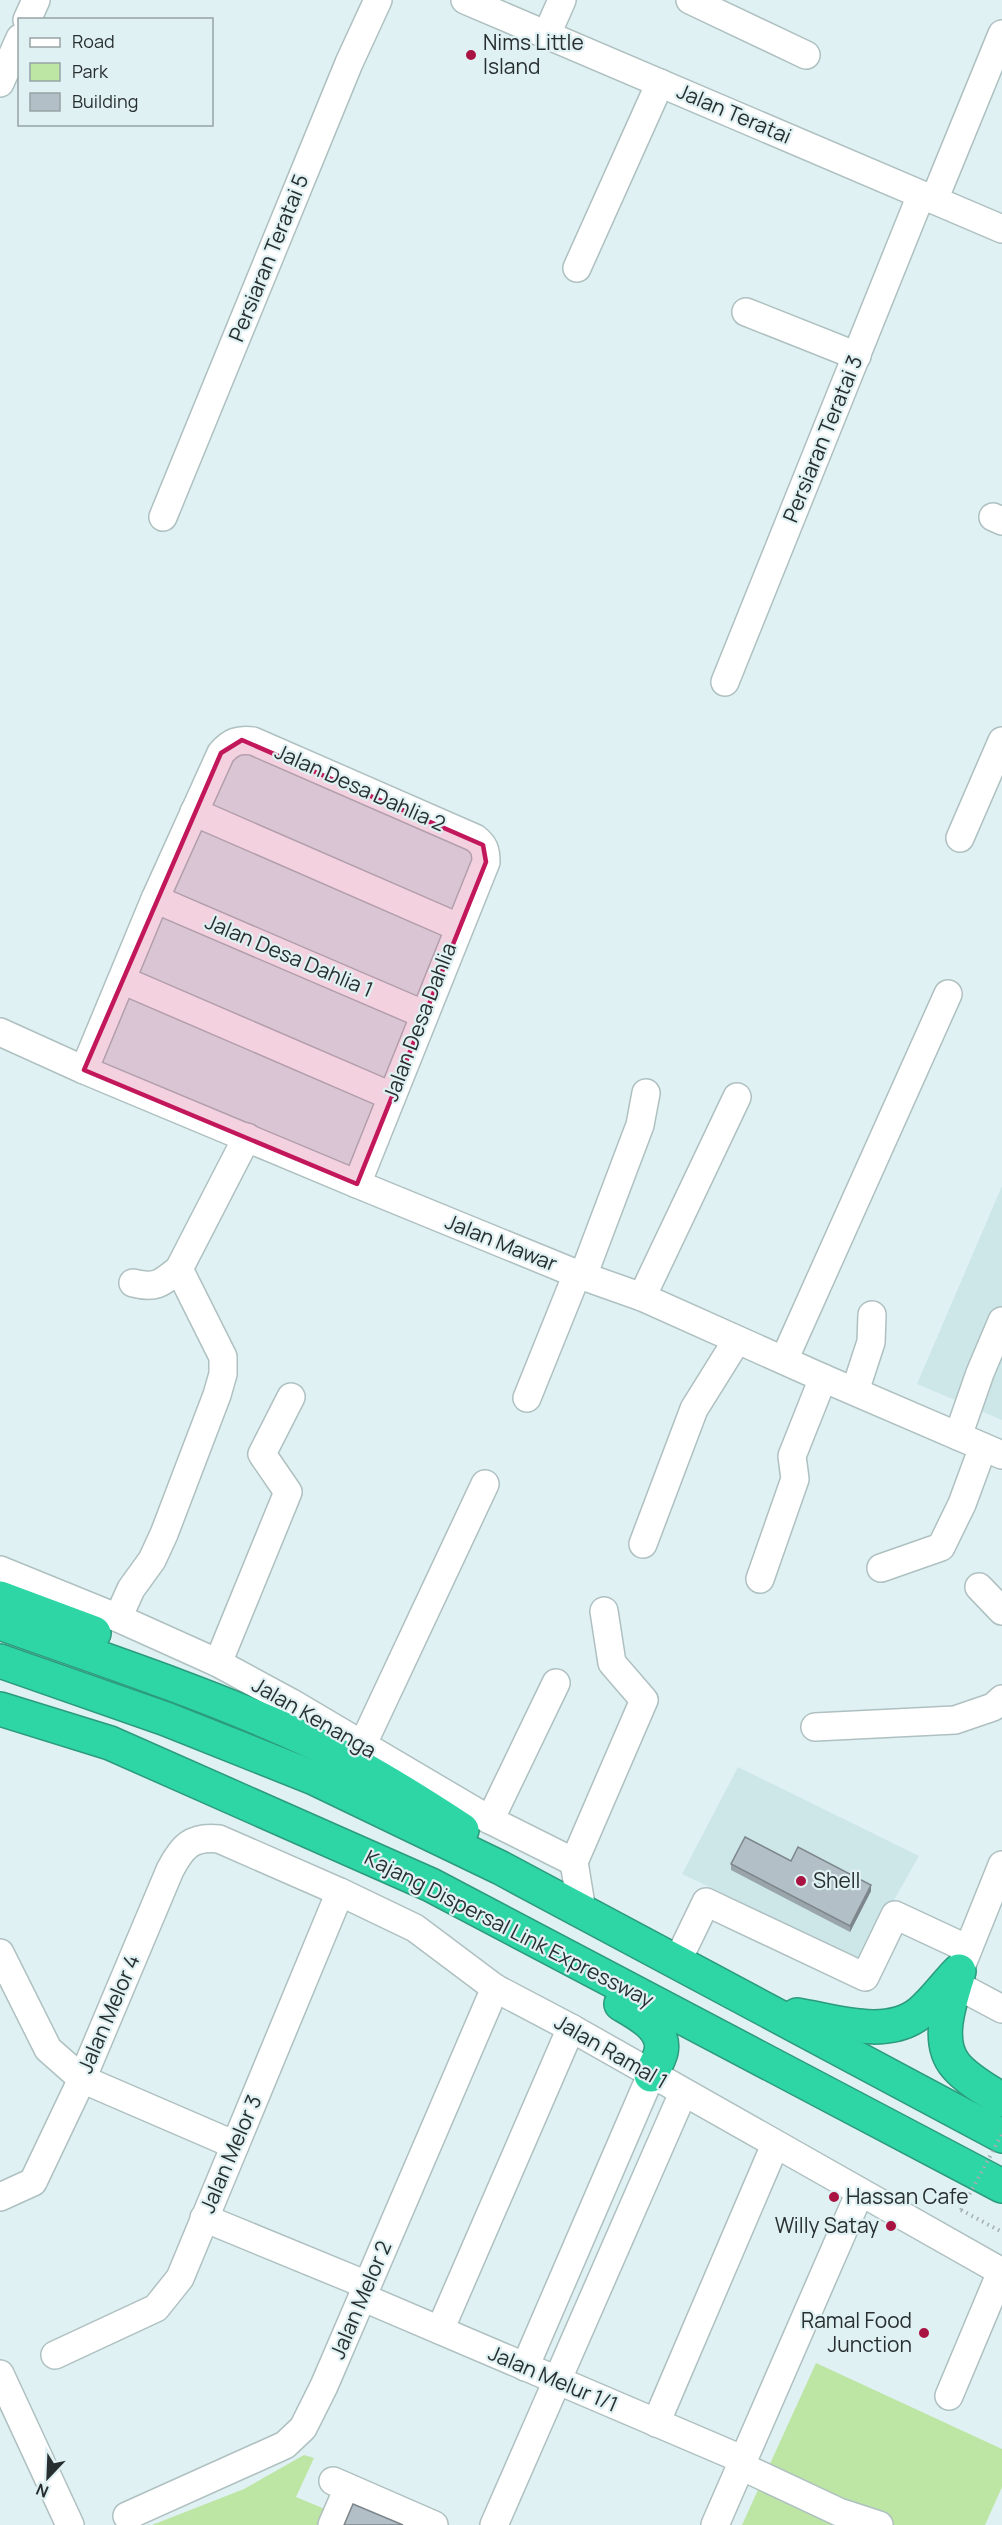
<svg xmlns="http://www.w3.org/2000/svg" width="1002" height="2525" font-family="Manrope,sans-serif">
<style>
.built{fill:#cde7e9}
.green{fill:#bde5a4}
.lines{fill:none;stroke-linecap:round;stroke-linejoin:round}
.minor-casing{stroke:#afc0c1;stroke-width:30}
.highway-casing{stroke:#2c9b7c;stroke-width:36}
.path{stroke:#a3b0b2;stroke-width:4;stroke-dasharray:1.5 4.5;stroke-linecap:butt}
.minor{stroke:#fff;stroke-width:27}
.highway{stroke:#2ed5a5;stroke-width:33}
.path-bridge{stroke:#a3b0b2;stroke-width:4;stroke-dasharray:1.5 4.5;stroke-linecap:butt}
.wall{fill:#99a4ab}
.shaded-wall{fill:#7d868b}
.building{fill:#b2bfc7;stroke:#7d868b;stroke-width:1.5}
.marked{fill:#c2185b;fill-opacity:0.2;stroke:#c2185b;stroke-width:4.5;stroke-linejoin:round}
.poi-dot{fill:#a91342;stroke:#e0f1f3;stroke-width:2}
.labels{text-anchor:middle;stroke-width:4.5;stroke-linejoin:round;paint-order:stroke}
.poi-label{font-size:21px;fill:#282f30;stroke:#e0f1f3;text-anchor:start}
.street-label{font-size:21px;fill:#282f30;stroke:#e0f1f3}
</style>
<rect width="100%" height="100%" fill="#e0f1f3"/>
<g class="built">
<path d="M1002 1186V1420L917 1384Z"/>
<path d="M738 1767 919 1856 860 1960 682 1874Z"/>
</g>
<g class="green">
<path d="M816 2363 1002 2449V2487L985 2525H742Z"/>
<path d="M304 2455 314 2458 296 2497 332 2512 326 2525H152L244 2489Z"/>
</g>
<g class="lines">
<g class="minor-casing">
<g id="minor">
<path d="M465 0 1002 229"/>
<path d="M690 0 806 55"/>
<path d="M27 20 36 0"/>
<path d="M547 34 562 0"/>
<path d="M0 83 20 38"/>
<path d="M934 200 1002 34"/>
<path d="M577 268 660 83"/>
<path d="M746 312 857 356"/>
<path d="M163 517 349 63 378 0"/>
<path d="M993 517 1002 521"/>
<path d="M725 682 921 195"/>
<path d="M194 812 458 927"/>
<path d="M960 838 1002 741"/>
<path d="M155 899 423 1014"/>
<path d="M122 980 391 1096"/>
<path d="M0 1032 84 1070 357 1184 577 1274 642 1297 823 1378 1002 1455"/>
<path d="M84 1070 155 899 221 753C231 742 238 739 253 741L475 838C484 845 486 850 486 862L357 1184"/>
<path d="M583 1276 640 1125 646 1093"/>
<path d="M133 1283C156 1289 162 1283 179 1269L247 1137"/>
<path d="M642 1297 737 1097"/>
<path d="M784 1360 948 994"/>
<path d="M855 1391 871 1342 872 1315"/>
<path d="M527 1398 577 1274"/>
<path d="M958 1436 980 1373 1002 1321"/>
<path d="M643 1544 694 1409 737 1340"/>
<path d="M881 1568 941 1547 962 1504 983 1447"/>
<path d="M0 1570 118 1618 218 1663 290 1702 490 1820 574 1862"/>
<path d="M760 1579 795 1479 792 1456 823 1378"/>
<path d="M979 1587 1002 1611"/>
<path d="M118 1618 131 1589 152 1560 164 1534 217 1395 223 1374V1357L179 1269"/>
<path d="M218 1663 288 1492 262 1454 291 1397"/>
<path d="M815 1727 955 1720 993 1707 1002 1699"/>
<path d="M362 1746 485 1484"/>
<path d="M490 1820 556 1683"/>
<path d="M574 1862 644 1700 612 1663 604 1611"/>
<path d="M574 1862 582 1911"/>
<path d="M0 1953 48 2049 82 2079 235 2145"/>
<path d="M677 1962 706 1902 865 1977 895 1915 968 1949"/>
<path d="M961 1967 1002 1865"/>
<path d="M955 1984 1002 2009"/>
<path d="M0 2197 33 2182 82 2079 170 1870C182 1847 191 1836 219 1839L340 1892 415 1928 495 1988 571 2028 1002 2272"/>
<path d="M204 2218 367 2285"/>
<path d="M362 2297 744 2460"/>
<path d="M440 2330 571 2028"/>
<path d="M55 2355 156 2308 180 2278 340 1892"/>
<path d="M525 2367 651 2075"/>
<path d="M0 2374 70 2525"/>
<path d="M949 2396 1001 2272"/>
<path d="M656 2423 775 2145"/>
<path d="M741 2466 839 2512 879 2525"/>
<path d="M333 2481 434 2525"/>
<path d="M127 2516 285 2445 303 2428 324 2386 495 1988"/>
<path d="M332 2525 348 2488"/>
<path d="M494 2525 683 2093"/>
<path d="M715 2525 860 2192"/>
</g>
</g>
<g class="highway-casing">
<g id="highway">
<path d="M0 1598 94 1633"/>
<path d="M0 1623C102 1659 205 1693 304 1738 359 1764 412 1797 462 1830"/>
<path d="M0 1661 166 1719 314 1778 501 1868 1002 2136"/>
<path d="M0 1709 110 1743 431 1885 1002 2186"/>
<path d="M958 1975C950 2002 935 2042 956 2066 968 2080 987 2090 1002 2100"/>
<path d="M621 2004C638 2014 666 2028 661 2052 659 2060 654 2068 651 2075"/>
<path d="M797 2015C834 2021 888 2040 921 2012 935 2000 946 1984 959 1971"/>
</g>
</g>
<path class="path" d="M961 2210 1002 2232"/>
<use href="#minor" class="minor"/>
<use href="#highway" class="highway"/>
<path class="path-bridge" d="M961 2210 1002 2134"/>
</g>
<path class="wall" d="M791 1861 871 1891 850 1932 731 1870V1864Z"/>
<path class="shaded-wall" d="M871 1885V1891L850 1932V1926Z"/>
<g class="building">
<path d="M745 1837 791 1861 798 1847 871 1885 850 1926 731 1864Z"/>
<path d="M353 2504 403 2525H344Z"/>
</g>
<path class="marked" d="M242 740 483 845 486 862 357 1184 84 1070 221 753Z"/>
<g class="poi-dot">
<circle cx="471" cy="55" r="6"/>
<circle cx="801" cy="1881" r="6"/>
<circle cx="834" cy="2197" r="6"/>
<circle cx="891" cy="2226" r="6"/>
<circle cx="924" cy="2333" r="6"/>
</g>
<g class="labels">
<g class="poi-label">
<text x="483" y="50">Nims Little<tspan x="483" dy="24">Island</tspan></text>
<text x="813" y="1888">Shell</text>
<text x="846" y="2204">Hassan Cafe</text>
<text x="879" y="2233" text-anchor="end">Willy Satay</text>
<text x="912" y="2328" text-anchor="end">Ramal Food<tspan x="912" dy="24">Junction</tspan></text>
</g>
<g class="street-label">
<text transform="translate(734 114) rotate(23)" y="7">Jalan Teratai</text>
<text transform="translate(269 258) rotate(-68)" y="7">Persiaran Teratai 5</text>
<text transform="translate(823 439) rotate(-68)" y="7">Persiaran Teratai 3</text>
<text transform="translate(360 788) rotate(24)" y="7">Jalan Desa Dahlia 2</text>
<text transform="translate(289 956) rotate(23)" y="7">Jalan Desa Dahlia 1</text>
<text transform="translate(420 1022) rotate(-69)" y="7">Jalan Desa Dahlia</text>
<text transform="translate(501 1243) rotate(22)" y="7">Jalan Mawar</text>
<text transform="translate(314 1718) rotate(30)" y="7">Jalan Kenanga</text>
<text transform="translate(509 1929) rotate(27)" y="7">Kajang Dispersal Link Expressway</text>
<text transform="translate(109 2014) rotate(-67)" y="7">Jalan Melor 4</text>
<text transform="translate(611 2052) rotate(30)" y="7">Jalan Ramal 1</text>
<text transform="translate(231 2154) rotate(-67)" y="7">Jalan Melor 3</text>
<text transform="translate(361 2300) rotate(-67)" y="7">Jalan Melor 2</text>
<text transform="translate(553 2379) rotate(23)" y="7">Jalan Melur 1/1</text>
</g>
</g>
<rect x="18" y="18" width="195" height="108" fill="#e0f1f3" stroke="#96a3a5" stroke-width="1.5"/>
<rect x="30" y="38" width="30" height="9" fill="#ffffff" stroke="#96a3a5" stroke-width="1.5"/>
<text x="72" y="48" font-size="18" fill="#282f30">Road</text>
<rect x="30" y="63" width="30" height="18" fill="#bde5a4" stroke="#96a3a5" stroke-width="1.5"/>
<text x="72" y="78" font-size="18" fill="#282f30">Park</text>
<rect x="30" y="93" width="30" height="18" fill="#b2bfc7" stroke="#96a3a5" stroke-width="1.5"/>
<text x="72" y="108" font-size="18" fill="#282f30">Building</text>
<g transform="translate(48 2477) rotate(203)" stroke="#e0f1f3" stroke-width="4.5" paint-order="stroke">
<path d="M0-4.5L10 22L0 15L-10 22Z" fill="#282f30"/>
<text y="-9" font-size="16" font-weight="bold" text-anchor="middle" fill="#282f30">N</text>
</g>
</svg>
